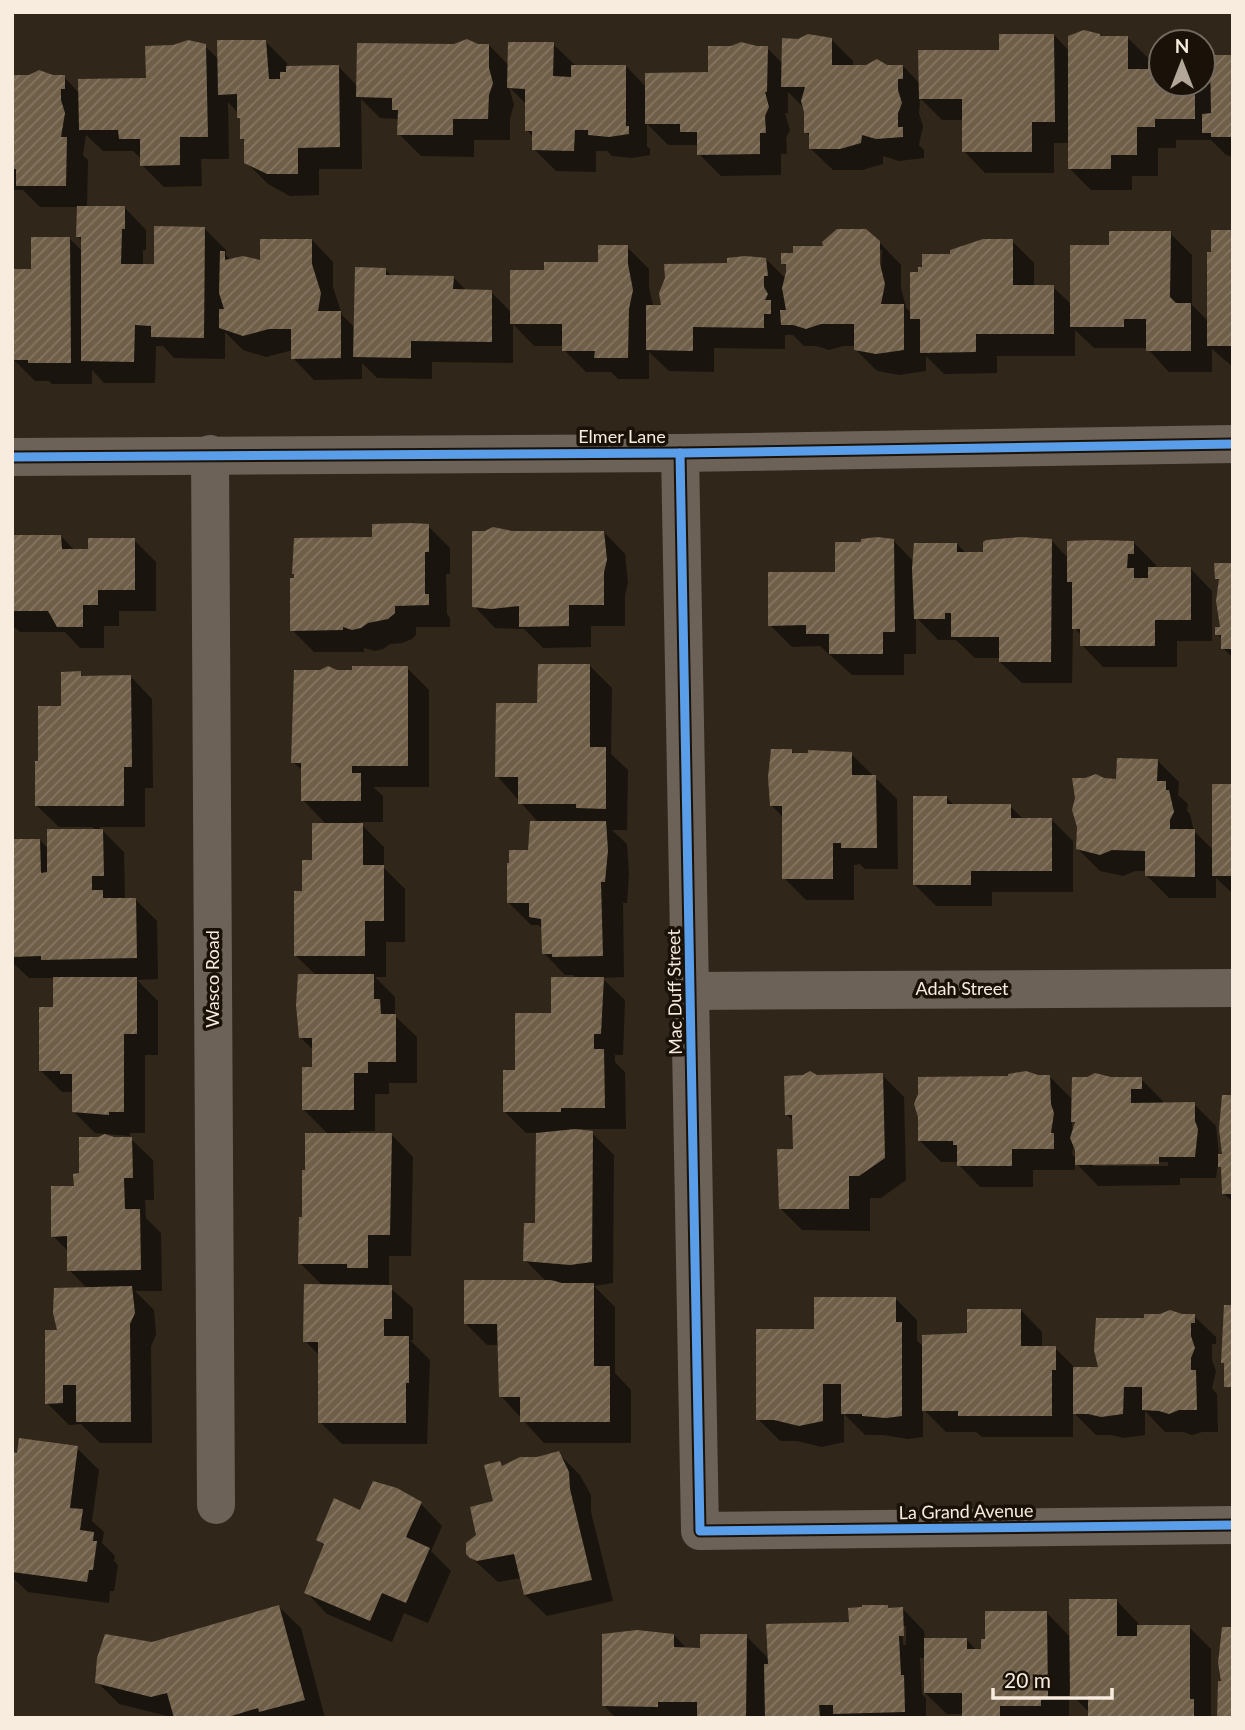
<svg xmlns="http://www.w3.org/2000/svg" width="1245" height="1730" font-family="Lato,sans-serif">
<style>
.shadow{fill:#0007;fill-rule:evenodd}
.building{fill:url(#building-hatch)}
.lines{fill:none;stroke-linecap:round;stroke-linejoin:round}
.minor{stroke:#6c6258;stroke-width:38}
.cycleway-casing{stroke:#1a1208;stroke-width:13}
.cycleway{stroke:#5a9eea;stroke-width:9}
.labels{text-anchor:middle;stroke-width:7;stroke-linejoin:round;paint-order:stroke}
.street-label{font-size:18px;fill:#f8ecde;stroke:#1a1208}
</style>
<defs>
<pattern id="building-hatch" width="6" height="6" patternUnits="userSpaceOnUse" patternTransform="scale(1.75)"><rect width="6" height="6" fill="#6f5f49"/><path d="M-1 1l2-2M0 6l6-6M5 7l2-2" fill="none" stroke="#847663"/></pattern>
</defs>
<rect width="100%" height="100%" fill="#302619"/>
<g class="shadow">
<path d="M1054 35 1069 51 1101 37H1127L1149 59V68H1161V84H1203V77L1212 86 1233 56V157L1226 155 1211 140H1176V148H1158V176H1132V190H1091L1069 168V143H1054V173H985L964 151V120H942L922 100H920L919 113 923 126 919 145 924 150V158L899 161 883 156V164L862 170H833L811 149V138L806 132 804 108 788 92V113H785L790 130 786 138 787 154H781V175L721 176 699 154V149L696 145H668L647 124V146L650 149V155L632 158 612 156 607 151H596V172L556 171 534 149V138L527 130V105L509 87 514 105 510 118V140H474V157L421 156 399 134V119L380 118 361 99 362 169H319V195L290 196 268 184 246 162V143L242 139 240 115 228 102 229 159H201L202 186 164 187 142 165V159L133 151H103L86 135 83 155 88 160 87 208H125L146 230V250H143V266H156L204 228 226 250V255L231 260 262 262 312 240 333 262V287L342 315 355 328 385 269 392 277H453L467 291 491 292 512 313 545 272 599 264 627 247 649 269V287L653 306H663L728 265 766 259 786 279 788 267 783 263 879 242 901 265V287L906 308 912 314 919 274 952 256 1012 241 1034 263V287H1053L1072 305 1111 247 1170 233 1192 255V305L1209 322 1233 232V367L1212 349V372H1169L1147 348H1094L1075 330V356H997V373L944 374 926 356V371L899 375 877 371 855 349V346H843L829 350 816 346H804L793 335H785V349L714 348V372L669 371 649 352V379H618L611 372H586L564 350V346H534L513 324V363L432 362V379L377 378 362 363V379L314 380 293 358V350L266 357 243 350 225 332V359L174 358 163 346H156L155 383H104L92 370V384H52L49 381H35L13 359 33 271 69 238 83 252V241L78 237V207H40L23 190H12V70L15 76 64 77 80 94 147 80 205 46 219 60 265 41 287 63V68L339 67 358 87 478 45H489L509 66 553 44 576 66H626L646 87 710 74 767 48 783 64 831 39 853 61V66H903L920 84 1001 52ZM878 250H882L881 273Z"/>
<path d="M428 526 450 548V574H446L447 614 450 618V627H416V635L412 639 402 643 390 644 383 649 375 651 364 648V652H314L292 630 374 539Z"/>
<path d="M511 532H604L625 554 628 583 625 595V626H591V647L543 648 524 629 495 628 474 606Z"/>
<path d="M61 536 75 551H90L134 540 156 562V611H119V626H104V648H80L65 632H20L12 625V537Z"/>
<path d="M893 540 914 562 957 544 967 554H984L1051 540 1068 558 1134 543 1156 565V569H1191L1212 591V641H1177V667H1103L1082 645V636L1073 626 1072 683H1022L1000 662V658H975L956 640H938L916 617V654H904V675H852L820 646 792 647 770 625 837 573Z"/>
<path d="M1233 564V658L1223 648V640L1217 634 1222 629 1221 582 1217 578Z"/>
<path d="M590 666 612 688 611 754 628 770 627 830H612L627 844 629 873 627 903H623L624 977 602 978 625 1000 623 1055H615V1062L625 1072 626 1129H576V1131L592 1133 614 1155 613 1283 594 1286 615 1307V1373L631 1390V1443H544L501 1396 499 1345H487L465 1323 547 1282 525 1260 536 1225 538 1133H526L504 1111 517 1072 576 979 573 975H565L544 953 543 929 538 925H531L509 903 539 823 497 776 539 705Z"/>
<path d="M407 668 429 690V787H373L383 796V822H359L384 847V868L405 889V942H386V977H375L395 997V1016L417 1037V1083H389V1094H375V1131H350V1135H392L413 1157 411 1256H389V1287L413 1308V1340H410L430 1360 427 1444H342L320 1422V1356L305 1341 323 1286 300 1263 304 1219 329 1135 304 1110 314 1069V1051L300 1037 316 975 295 955 304 893 327 825 303 800V771L293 762 337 672Z"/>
<path d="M80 673 84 678 131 677 152 699 153 788H145V827H99L124 852 125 899H135L157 921 158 979 137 980 158 1001V1055H145V1133H130V1136L95 1133 74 1112V1092H62L40 1070 55 1008V978H29L12 962V841L40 840 49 850 93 831V827H59L37 806 40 762Z"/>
<path d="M792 751 796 755 851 754 897 799 898 869H865L860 864 854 865V900H806L784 878V818L771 805Z"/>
<path d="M1157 760 1179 782 1178 795 1188 804 1187 811 1190 814 1194 831 1213 850 1233 786V894L1216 878V898H1169L1147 876V871H1135L1123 876 1100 871 1078 849 1103 780H1118Z"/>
<path d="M946 797 955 806H1010L1023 819H1051L1073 841V892H992V906H936L914 884Z"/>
<path d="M882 1075 904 1097 906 1180 881 1198H870V1231L802 1230 780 1208 795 1150 794 1122 786 1114Z"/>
<path d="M1038 1076H1049L1073 1100 1111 1079H1141L1163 1101V1104H1194L1216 1126 1219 1156H1224L1233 1097V1202L1223 1193V1169L1218 1164 1216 1178H1180V1185L1098 1186 1075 1162V1170H1033V1187H980L959 1165V1162H941L919 1140ZM1072 1120 1076 1125 1074 1133 1072 1127ZM1074 1143 1077 1159 1072 1154ZM1168 1162V1166H1093V1163Z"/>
<path d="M114 1139H131L153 1160 154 1200H145L146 1218 161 1233 162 1291H135L154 1310 156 1335 151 1346 152 1443H100L81 1424 69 1425 47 1403 59 1332 88 1289 69 1270V1252L53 1236 81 1175Z"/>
<path d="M895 1298 917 1320V1341L924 1347 968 1335 1021 1310 1042 1332V1348H1055L1076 1369H1100L1146 1320 1194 1316 1216 1337V1344H1212V1360L1216 1371 1212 1388 1217 1394 1218 1432H1202L1192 1435 1183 1432H1165L1145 1411V1435L1124 1438 1111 1435H1096L1073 1412V1437H982L976 1432H946L923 1409V1437L908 1439 883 1435H865L844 1414V1442L822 1447 797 1441H780L758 1419 816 1331Z"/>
<path d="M77 1448 99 1470 92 1521 104 1532 102 1543 115 1556 114 1561 118 1565 114 1591H110L109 1603 28 1592 12 1577V1454Z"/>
<path d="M558 1453 580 1475 591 1495V1512L613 1601 547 1616 525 1595 521 1578 498 1582 471 1557 478 1535 495 1502 499 1463 504 1467Z"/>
<path d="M421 1504 442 1526 431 1551 451 1571 428 1623 404 1613 392 1642 327 1614 306 1592 325 1547 318 1540 361 1512Z"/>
<path d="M1117 1601 1138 1623V1627H1189L1211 1649V1718H1090V1713L1069 1692V1718H964V1714H947L925 1693V1658H920L922 1694 926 1698V1718H616L604 1706 674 1635 687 1649H702L746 1636 769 1659 887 1607 890 1610 903 1609 924 1631 925 1640H967L977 1651H982L1047 1613 1071 1638ZM902 1626H906V1645H903Z"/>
<path d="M279 1607 301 1628 325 1718H175L119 1704 97 1682 152 1644Z"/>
</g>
<g class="building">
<path d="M1084 30 1100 34V36H1128V69H1148V66H1161V84H1195V119H1155V127H1137V155H1111V169H1068V36Z"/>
<path d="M808 34 832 38V65H866L877 59 887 65H903V79H898V90L902 103 898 113V127H903V137L876 139 862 135 861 143 840 149H809V133H804V112L801 101 805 87H781L782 38 798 39Z"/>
<path d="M999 34H1054L1055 122H1032V152H962V99H919L918 50H999Z"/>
<path d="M467 39 478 44H489V68L493 83 489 95 488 119H453V135H397L398 110H392V98L356 97 357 43 454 44Z"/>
<path d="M188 40 206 44 208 137H180V165L140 166V139H119L118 130H79L78 79 146 78 145 46 173 45Z"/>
<path d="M217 40H266L269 79H280V72H286V66L339 65 340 147 298 148V174H267L244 163V139H240V118H237V94L218 95Z"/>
<path d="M508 42H554L553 76 571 77V65H626V126H629V134L609 137 588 135V130H575L574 151 532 150V131H525V89L507 88Z"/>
<path d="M741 42 757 46H768L767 92H765L769 107 765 116 766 133H760V154L697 155V132H680V124H645V73L708 72V46H731Z"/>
<path d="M1210 55H1233V137H1211V133H1202V114L1211 113Z"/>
<path d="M39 70 53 75H65V89H61V100L65 113 61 137H67L66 186H16V169H12V75H29Z"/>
<path d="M77 206H125V229H122L121 264H154V226L205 227 204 338 151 337V326L135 325 134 362 81 361V237H76Z"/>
<path d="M837 229H866L880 241V264L885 284 881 304H904V350L876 354 854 350V324H821L806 329 793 325H781L780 310H786L782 288 786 272V264H781V253H793V246H823L822 242Z"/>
<path d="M1211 230H1233V346H1207V252H1211Z"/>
<path d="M1109 231H1171L1170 297 1176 303H1191V351H1146V319H1124V327H1070V245H1109Z"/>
<path d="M31 237H70L71 363H28V360H12V269H31Z"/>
<path d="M260 239H312V264L321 293 318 311H341V358L291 359V329H269L243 336 219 328V309H224L219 293 220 251H225V260L243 256 260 260Z"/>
<path d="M983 239H1013V285H1054V334H976V352L920 353V319H910V272H918V267H922V254H950V250Z"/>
<path d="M598 245H628V264L633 290 629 309 628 358H594L595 351H562V324H510V270H544V262H598Z"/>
<path d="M745 256 766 258 768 276H764V287L768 294 765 300H771V314H764V328L693 327V351L646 350V305H661L659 293 665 278 664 264 727 263V258Z"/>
<path d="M355 267 386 268V275L454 276 453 289 492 290V342L411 341V358L353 357Z"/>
<path d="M411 523 429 524V552H425V594H429V605L395 606V613L388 619 368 623 361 628 352 630 343 627V630L290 631V578H294V574H292L294 538 372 537V524Z"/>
<path d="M493 527 512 531H604L607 560 604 572V605H569V626L519 627V606L491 609 472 607V531H485Z"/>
<path d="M12 535H61L62 549H88V538H135V590H98V605H83V627H57L48 611H12Z"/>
<path d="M877 537 894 539 895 632H883V654H829V634H806V625L768 626V572H835V542H861V539Z"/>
<path d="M1021 537 1052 539 1051 662H999V637H951V613H945V619H914L912 568 914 543H957V552H983V542L986 540Z"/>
<path d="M1094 540 1134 541V554H1128L1127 568H1134V578H1148V567H1191V620H1155V646H1080V629H1072V582H1067V541Z"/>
<path d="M1214 563H1233V649H1221V635H1215V627H1220L1216 601 1219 579H1215Z"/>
<path d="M538 664H590V747H606V809L576 808V804H518V777H495L496 703H537Z"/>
<path d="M328 666 337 670H352V666H408V766H352V773H361V801H301V763H291L294 670H320Z"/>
<path d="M81 671V676L131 675 132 767H124V806H35V761H38V706H61V672Z"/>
<path d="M771 749H792V753H808V750L852 752V775H876L877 848H841V843H833V879H782V806H770L768 777Z"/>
<path d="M1117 758 1158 759 1157 781H1166V790H1169L1174 812 1170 820V829H1195V877L1145 876V851L1112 850 1100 855 1076 849 1077 827 1072 810 1075 798 1072 778H1085L1096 774 1104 778 1116 779Z"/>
<rect x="1212" y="784" width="21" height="92"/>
<path d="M913 796H947V804H1011V818H1052V871H971V885H913Z"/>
<path d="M530 821H606L608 850 605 882H601L603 956 552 957V954H542L541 919 529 917V903H507V863H509V850H528Z"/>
<path d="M312 823H363V865H384V921H365V956H294V891H302V860H312Z"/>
<path d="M47 829H103L104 876H92V890H103V898H136L137 958 41 960V956L12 957V839H40L41 873 47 872Z"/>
<path d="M298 974H374V999H380L381 1014H396V1062H368V1073H354V1110H302V1067H312V1038H299L296 1005Z"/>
<path d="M53 977H137V1034H124V1112H109V1115L72 1112V1074H60V1071H39V1007H53Z"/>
<path d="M551 977H604L601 1034H594V1049H604L605 1108H561V1112H503V1070H515V1013H551Z"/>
<path d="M810 1071 817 1075 883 1073 885 1158 859 1176H849V1209H779L777 1149H793L792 1115H785L784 1076 803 1075Z"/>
<path d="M1026 1071 1038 1075H1050L1051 1104 1054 1113 1051 1133H1054V1149H1012V1166H957V1145H953V1141H918V1117L914 1104 918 1094V1077L1008 1076V1074Z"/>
<path d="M1095 1073 1111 1077H1142V1089H1131V1103L1195 1102V1121L1198 1129 1195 1157H1159V1164L1075 1165V1150L1070 1138 1075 1122H1071L1072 1077H1087Z"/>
<path d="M1222 1095H1233V1194H1222L1221 1167H1218V1154H1222L1219 1129Z"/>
<path d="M575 1129 593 1131 592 1262 570 1265 523 1261 524 1223H535L536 1133Z"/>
<path d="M305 1133H392L390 1235H368V1268H347V1264H298L299 1217H302V1170H305Z"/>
<path d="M105 1134 114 1137H132L133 1178H124L125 1209H140L141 1270 67 1271V1236L51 1237V1186H74L73 1174 79 1173V1137H98Z"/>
<path d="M464 1280H551L562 1283H594V1366H610V1422H520V1397H499L497 1324H464Z"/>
<path d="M304 1284 392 1285V1319H384V1336H409V1383H406V1423H318V1342H303Z"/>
<path d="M132 1286 135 1313 130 1324 131 1422H76V1385H63V1403L45 1404V1330H57L53 1313 54 1288Z"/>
<path d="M814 1297H896V1322H902V1416L886 1418 862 1416V1414H841V1384H823V1421L799 1426 774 1420H756V1329H814Z"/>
<path d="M1224 1305H1233V1387H1224V1363H1221Z"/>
<path d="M967 1309H1021V1346H1056V1370H1052V1416H958V1411H922V1335L967 1333Z"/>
<path d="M1170 1310 1182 1314H1195V1323H1191V1336L1195 1348 1191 1358V1370H1196L1197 1410H1179L1169 1414 1159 1411 1142 1410V1387H1124L1123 1414 1101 1417 1088 1414H1073V1367H1098L1094 1350 1096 1318H1144V1314H1160Z"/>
<path d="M19 1438 78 1446 70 1508 83 1509 80 1530 94 1532 93 1541H97L93 1570H89L87 1582 12 1572V1452L17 1453Z"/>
<path d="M559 1451 569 1472 570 1489 592 1580 524 1595 514 1554 477 1561 470 1558 466 1554V1543L476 1535 470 1507 493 1501 484 1465 500 1461 502 1466 520 1457H537Z"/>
<path d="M373 1481 397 1488 422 1502 406 1537 430 1548 406 1603 382 1593 370 1621 304 1593 324 1544 316 1540 334 1498 360 1510Z"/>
<path d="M1069 1599H1117V1636H1137V1625H1190V1699H1194V1718H1088V1696H1070Z"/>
<path d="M279 1605 305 1700 259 1712 258 1708 225 1718H174L167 1693 151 1697 95 1683 97 1658 105 1634 152 1642Z"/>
<path d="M862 1605H888V1608L903 1607 904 1636H899L901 1675H904L905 1712 833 1714V1705H819L820 1718H765L764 1664H768L766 1624 849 1622 848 1608 862 1607Z"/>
<path d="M985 1611H1047L1048 1699H1041V1706H1000V1718H962V1693H924V1638H967V1649H981V1639H985Z"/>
<path d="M1222 1627H1233V1718H1217L1218 1681H1221L1218 1663Z"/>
<path d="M637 1630 674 1634V1647L700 1648V1634H747L746 1718H697V1702H658V1707L602 1706V1634Z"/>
</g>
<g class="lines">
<g class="minor">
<path d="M680 453 700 1531 1233 1525"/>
<path d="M210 454 216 1505"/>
<path d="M12 457 680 453 1233 444"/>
<path d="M690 991 1233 988"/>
</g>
<g class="cycleway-casing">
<g id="cycleway">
<path d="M680 453 700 1531 1233 1525"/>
<path d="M12 457 680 453 1233 444"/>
</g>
</g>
<use href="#cycleway" class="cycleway"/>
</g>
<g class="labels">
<g class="street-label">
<text x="622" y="443">Elmer Lane</text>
<text transform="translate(213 979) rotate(-90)" y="6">Wasco Road</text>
<text x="962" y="995">Adah Street</text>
<text transform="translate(675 992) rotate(-91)" y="6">Mac Duff Street</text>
<text transform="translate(966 1512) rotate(-1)" y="6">La Grand Avenue</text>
</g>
</g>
<rect width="1245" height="1730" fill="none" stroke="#f8ecde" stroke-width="28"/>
<g transform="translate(1182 63)"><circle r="33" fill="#1a1208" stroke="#73695e" stroke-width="2"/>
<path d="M0-5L12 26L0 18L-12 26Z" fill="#b2a799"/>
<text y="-10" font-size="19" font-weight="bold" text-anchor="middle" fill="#f8ecde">N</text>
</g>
<path d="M993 1688v10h119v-10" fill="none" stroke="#f8ecde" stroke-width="3.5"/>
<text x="1004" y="1688" font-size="21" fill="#f8ecde" stroke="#1a1208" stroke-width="5" paint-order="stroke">20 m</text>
</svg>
